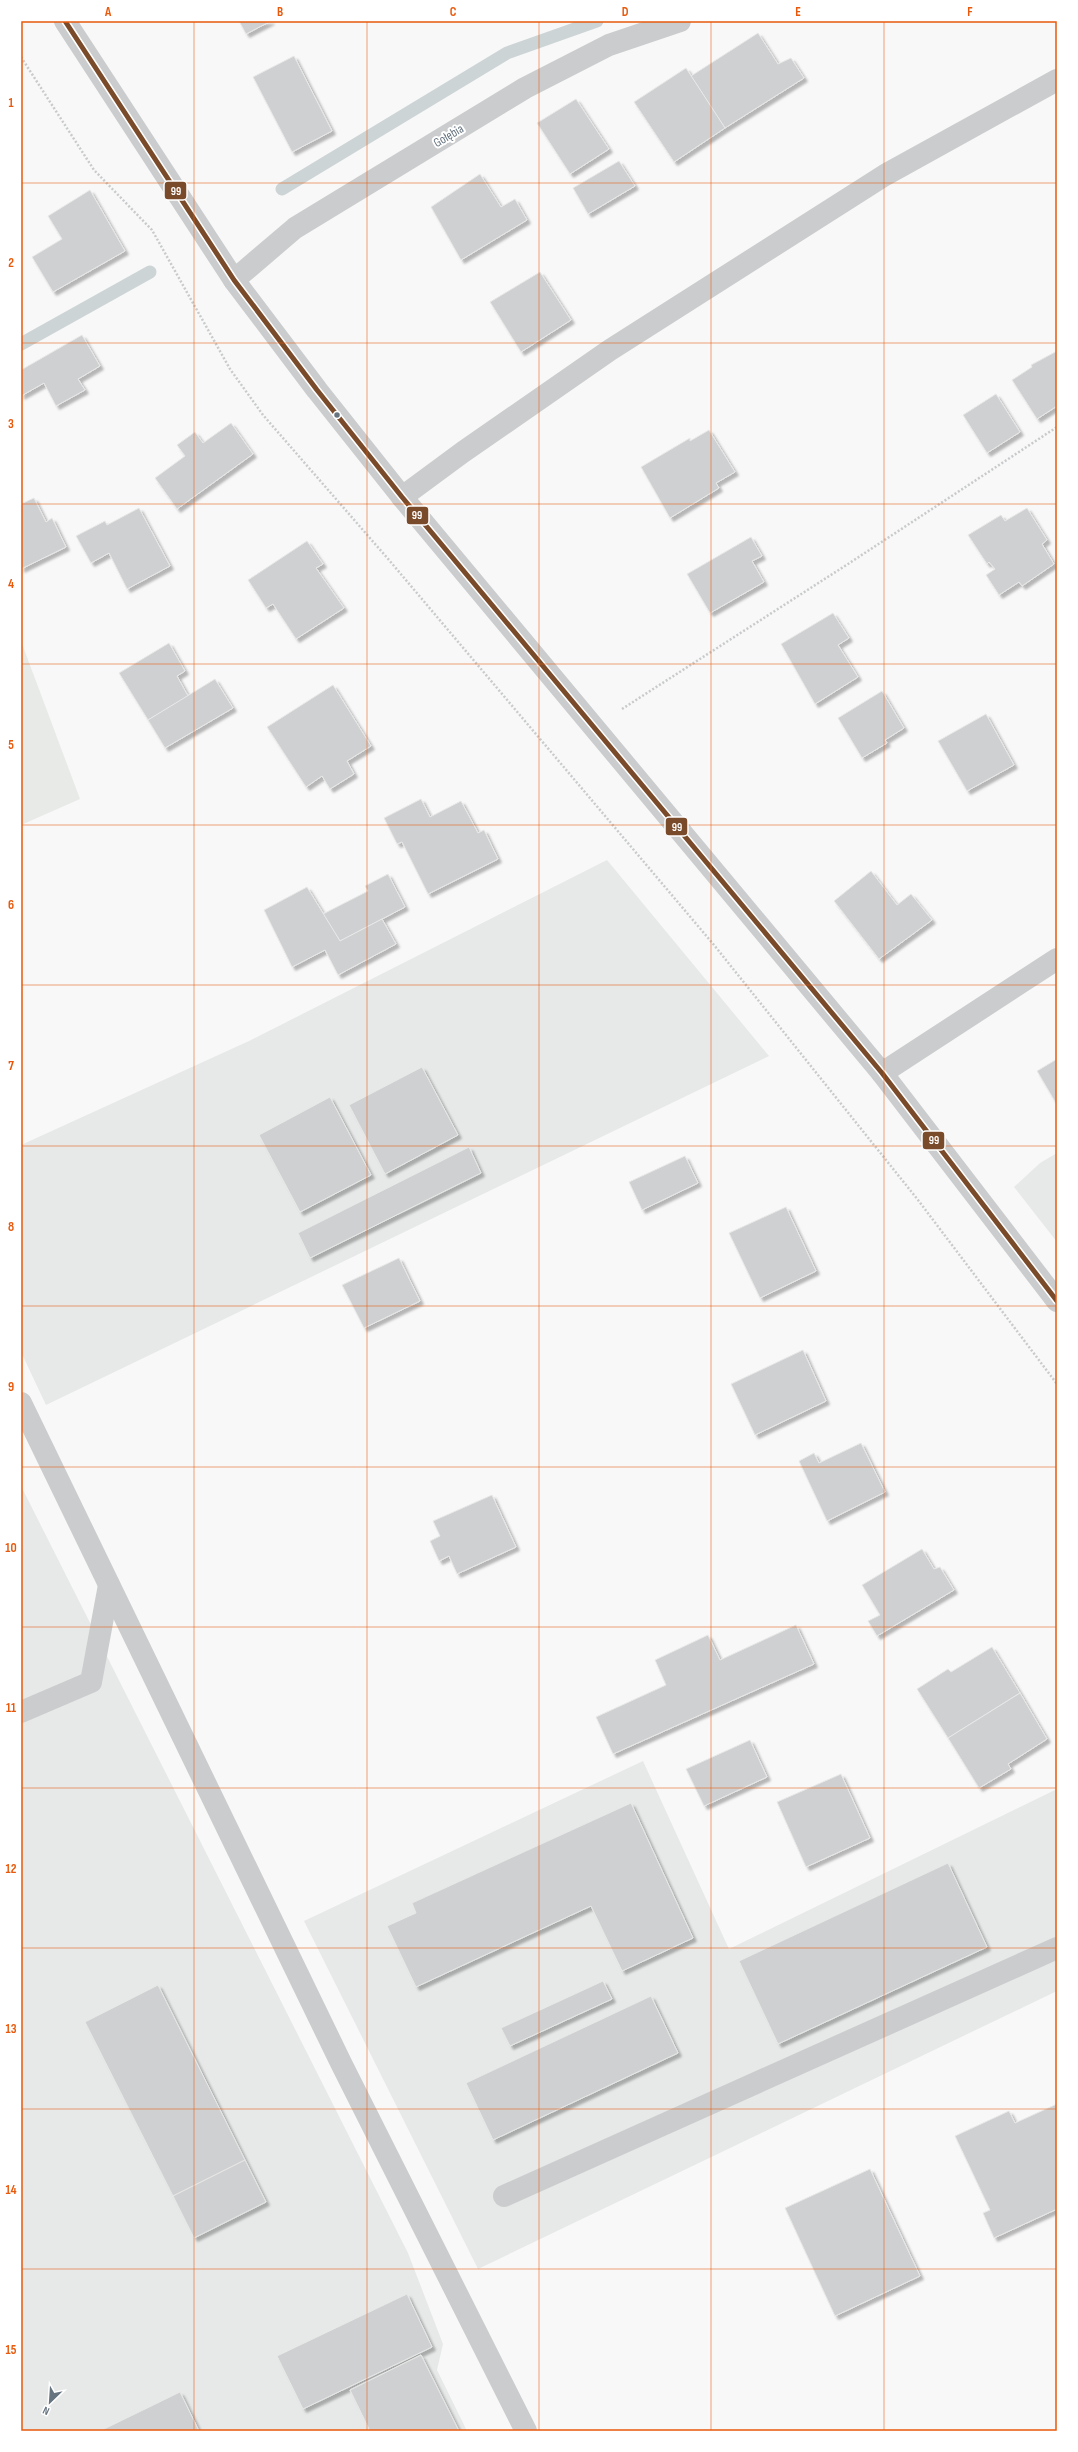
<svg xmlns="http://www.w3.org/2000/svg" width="1078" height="2452" font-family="'Sofia Sans Condensed',sans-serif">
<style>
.built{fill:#e7e8e8}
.green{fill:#e7eae6}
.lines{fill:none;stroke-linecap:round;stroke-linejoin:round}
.stream{stroke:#ccd4d6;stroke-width:13}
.building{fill:#cfd0d1;stroke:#e8e8e8;filter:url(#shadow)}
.path{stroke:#c8cacb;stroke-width:2.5;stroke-dasharray:2 2;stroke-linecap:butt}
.minor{stroke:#cbcccd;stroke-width:22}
.bus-1-casing{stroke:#fff;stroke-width:8}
.bus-1{stroke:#7a4b2a;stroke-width:5}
.grid{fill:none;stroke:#e8590c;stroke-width:1;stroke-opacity:0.55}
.bus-dot{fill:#667480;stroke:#fff;stroke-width:1.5}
.labels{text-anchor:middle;stroke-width:4;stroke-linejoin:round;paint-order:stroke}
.street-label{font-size:13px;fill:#667480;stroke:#fff}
.line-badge{stroke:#fff;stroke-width:1.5}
.badge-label{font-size:11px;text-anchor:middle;font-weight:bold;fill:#fff}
.neatline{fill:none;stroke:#e8590c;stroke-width:1.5}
.grid-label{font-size:13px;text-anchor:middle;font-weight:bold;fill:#e8590c}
</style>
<defs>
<filter id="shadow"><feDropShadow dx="3.5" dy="3.5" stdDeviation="1" flood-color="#0004"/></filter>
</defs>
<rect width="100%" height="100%" fill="#f8f8f8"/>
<g class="built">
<path d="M607 860 769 1056 46 1405 21 1352V1145L249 1041Z"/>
<path d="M1057 1153V1242L1014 1187 1040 1163Z"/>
<path d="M21 1486 408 2253 443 2344 437 2370 467 2431H21Z"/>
<path d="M643 1761 729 1949 1057 1789V1991L478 2269 304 1921Z"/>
</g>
<path class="green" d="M21 641 80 799 21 825Z"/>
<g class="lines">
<g class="stream">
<path d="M282 189 507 53 597 21"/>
<path d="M21 344 150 272"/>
</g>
</g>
<g class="building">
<path d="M239 21H271L246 34Z"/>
<path d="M758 33 778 64 791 58 804 78 725 128 691 76Z"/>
<path d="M294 56 332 131 292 152 253 77Z"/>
<path d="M686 68 725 128 674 162 634 102Z"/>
<path d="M576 99 609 149 570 174 537 123Z"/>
<path d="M619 161 635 186 588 214 573 188Z"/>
<path d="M480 174 501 207 515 199 527 220 461 260 431 207Z"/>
<path d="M90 190 125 251 53 292 32 257 62 239 48 216Z"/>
<path d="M540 272 571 320 521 352 490 302Z"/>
<path d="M82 335 100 366 78 379 85 390 56 406 44 383 21 396V370Z"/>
<path d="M1057 351V406L1037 419 1012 380 1032 367 1031 365Z"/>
<path d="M996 394 1020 432 987 453 963 415Z"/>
<path d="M231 423 253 454 177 509 155 478 185 456 177 445 195 432 203 443Z"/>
<path d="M709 430 735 472 716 483 719 488 670 518 641 467 690 438V441Z"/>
<path d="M34 498 46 522 52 518 66 547 21 569V504Z"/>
<path d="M139 508 170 566 127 589 109 553 91 563 76 536 105 521 107 525Z"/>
<path d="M1027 508 1047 540 1042 544 1054 564 1022 586 1019 582 999 595 986 575 995 569 989 562 987 564 968 535 1001 515 1005 521Z"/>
<path d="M751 537 762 556 752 561 764 582 710 613 687 574Z"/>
<path d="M307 541 323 564 316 568 344 608 296 639 273 604 266 608 248 580Z"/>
<path d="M833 613 849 638 838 645 858 677 815 704 781 644Z"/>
<path d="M169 643 185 671 177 676 188 696 148 720 119 673Z"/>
<path d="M215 679 233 708 165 748 148 720Z"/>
<path d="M333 685 371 746 347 761 354 774 330 789 322 776 306 787 267 727Z"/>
<path d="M882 691 904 728 885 740 887 743 862 758 838 718Z"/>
<path d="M986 714 1014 765 967 791 938 741Z"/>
<path d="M421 799 430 817 461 801 478 833 484 830 498 859 428 894 402 842 397 844 384 818Z"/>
<path d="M871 871 897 905 911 894 932 920 879 959 834 901Z"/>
<path d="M388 874 405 907 340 941 323 914 368 891 365 886Z"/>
<path d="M307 887 340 941 382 919 396 944 338 975 325 950 292 967 264 910Z"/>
<path d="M1057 1059V1105L1037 1071Z"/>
<path d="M422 1067 458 1135 385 1174 349 1105Z"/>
<path d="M330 1097 371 1175 300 1212 259 1135Z"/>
<path d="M469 1147 481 1173 310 1258 298 1233Z"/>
<path d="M685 1156 698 1183 642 1210 629 1182Z"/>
<path d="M786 1207 816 1271 760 1298 729 1233Z"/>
<path d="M399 1258 420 1301 364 1328 342 1285Z"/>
<path d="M803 1350 826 1401 755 1435 731 1384Z"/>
<path d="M861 1443 885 1492 827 1521 799 1461 814 1453 819 1463Z"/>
<path d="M492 1495 516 1547 457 1574 449 1556 439 1561 430 1541 440 1536 433 1521Z"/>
<path d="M922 1549 934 1569 940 1567 954 1590 877 1636 868 1621 880 1615 862 1585Z"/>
<path d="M796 1625 814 1664 613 1754 596 1717 666 1685 655 1660 708 1635 720 1660Z"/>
<path d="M992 1647 1020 1693 948 1738 917 1689 948 1669 951 1672Z"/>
<path d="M1020 1693 1047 1739 1008 1764 1011 1769 979 1788 948 1738Z"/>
<path d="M750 1740 767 1777 704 1806 686 1769Z"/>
<path d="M841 1774 870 1838 806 1867 777 1802Z"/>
<path d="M631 1803 693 1938 622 1971 591 1906 416 1987 387 1926 416 1913 412 1903Z"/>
<path d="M948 1863 987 1947 778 2044 739 1961Z"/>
<path d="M603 1981 612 1999 510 2046 501 2028Z"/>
<path d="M158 1985 245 2160 173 2196 85 2022Z"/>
<path d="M651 1996 678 2053 493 2140 466 2083Z"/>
<path d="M1057 2104V2209L994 2238 983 2213 990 2210 955 2136 1009 2111 1015 2123Z"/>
<path d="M245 2160 266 2202 194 2238 173 2196Z"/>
<path d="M870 2169 920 2276 835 2316 785 2208Z"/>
<path d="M407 2294 432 2347 303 2409 277 2356Z"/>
<path d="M421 2355 459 2431H370L350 2390Z"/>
<path d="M180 2392 199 2431H100Z"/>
</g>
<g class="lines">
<g class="path">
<path d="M21 57 94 170 152 230 230 369 263 415 389 560 714 945 918 1200 1057 1384"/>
<path d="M622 709 848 564 1057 427"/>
</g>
<g class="minor">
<path d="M65 21 234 280 317 390 402 497 882 1073 1057 1301"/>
<path d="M234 280 295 228 525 88 609 45 680 21"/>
<path d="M402 497 463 452 610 350 885 175 1057 80"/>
<path d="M882 1073 1057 959"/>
<path d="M21 1403 341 2063 526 2431"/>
<path d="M21 1712 91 1682 109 1585"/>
<path d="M504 2196 1057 1948"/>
</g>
<g class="bus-1-casing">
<path id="bus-1" d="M65 21 234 280 317 390 402 497 882 1073 1057 1301"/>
</g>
<use href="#bus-1" class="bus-1"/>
</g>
<path class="grid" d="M194 21V2431M367 21V2431M539 21V2431M711 21V2431M884 21V2431M21 183H1057M21 343H1057M21 504H1057M21 664H1057M21 825H1057M21 985H1057M21 1146H1057M21 1306H1057M21 1467H1057M21 1627H1057M21 1788H1057M21 1948H1057M21 2109H1057M21 2269H1057"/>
<circle class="bus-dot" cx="337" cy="415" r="3.5"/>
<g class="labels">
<g class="street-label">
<text transform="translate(448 135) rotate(-31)" y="5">Gołębia</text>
</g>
</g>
<g class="line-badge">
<rect x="164" y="181" width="23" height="19" rx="4" fill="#7a4b2a"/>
<rect x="406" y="506" width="23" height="19" rx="4" fill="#7a4b2a"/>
<rect x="665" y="817" width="23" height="19" rx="4" fill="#7a4b2a"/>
<rect x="922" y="1131" width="23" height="19" rx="4" fill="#7a4b2a"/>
</g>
<g class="badge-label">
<text x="176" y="195">99</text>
<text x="417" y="519">99</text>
<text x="677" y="831">99</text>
<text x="934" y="1144">99</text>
</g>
<rect width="1078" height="2452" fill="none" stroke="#ffffff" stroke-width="44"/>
<g transform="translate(50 2402) rotate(205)" stroke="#ffffff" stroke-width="3" paint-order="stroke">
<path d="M0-3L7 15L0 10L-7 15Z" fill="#667480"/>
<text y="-6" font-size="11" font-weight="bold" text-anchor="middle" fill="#667480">N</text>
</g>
<rect x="22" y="22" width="1034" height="2408" class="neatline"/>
<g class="grid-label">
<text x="108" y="16">A</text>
<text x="280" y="16">B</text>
<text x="453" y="16">C</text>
<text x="625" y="16">D</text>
<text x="798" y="16">E</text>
<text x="970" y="16">F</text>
<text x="11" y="107">1</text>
<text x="11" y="267">2</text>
<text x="11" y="428">3</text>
<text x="11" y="588">4</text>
<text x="11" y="749">5</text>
<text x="11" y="909">6</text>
<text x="11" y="1070">7</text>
<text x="11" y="1231">8</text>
<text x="11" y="1391">9</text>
<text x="11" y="1552">10</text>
<text x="11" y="1712">11</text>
<text x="11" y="1873">12</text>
<text x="11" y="2033">13</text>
<text x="11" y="2194">14</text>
<text x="11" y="2354">15</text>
</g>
</svg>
